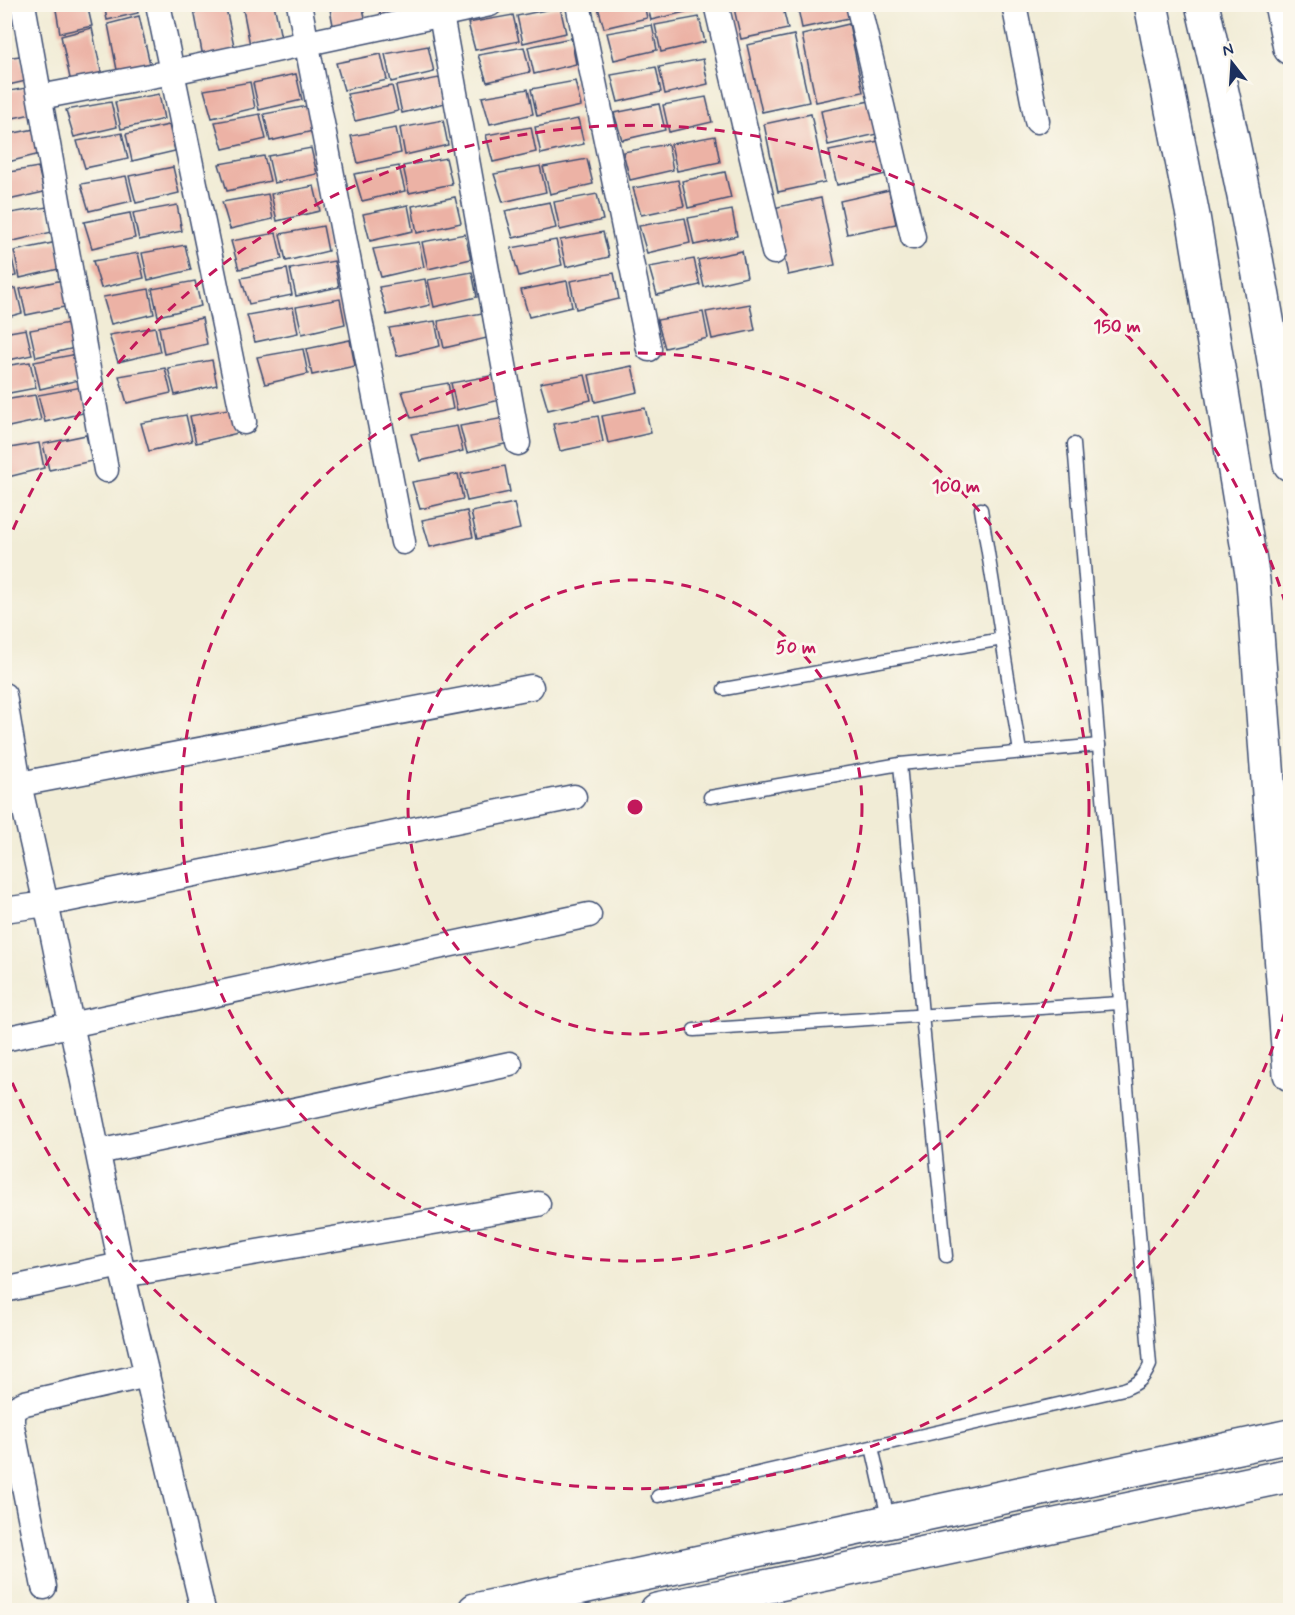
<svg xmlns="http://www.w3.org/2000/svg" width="1295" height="1615" font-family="Mynerve,sans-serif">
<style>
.building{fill:#ecb2a5}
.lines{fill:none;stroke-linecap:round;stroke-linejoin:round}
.lane-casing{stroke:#3b4b70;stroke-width:15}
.street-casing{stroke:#3b4b70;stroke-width:27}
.secondary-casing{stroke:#3b4b70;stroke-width:36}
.highway-casing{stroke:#3b4b70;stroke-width:36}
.lane{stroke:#fff;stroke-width:12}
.street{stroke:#fff;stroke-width:24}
.secondary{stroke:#fff;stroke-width:33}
.highway{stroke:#fff;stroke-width:33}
.ring{fill:none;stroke:#c2185b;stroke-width:3;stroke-dasharray:10 8}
.centre{fill:#c2185b;stroke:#fbf7ec;stroke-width:3}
.ring-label{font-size:18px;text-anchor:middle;font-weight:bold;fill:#c2185b;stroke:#fbf7ec;stroke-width:6;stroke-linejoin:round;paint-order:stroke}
</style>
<rect width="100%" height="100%" fill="#fbf7ec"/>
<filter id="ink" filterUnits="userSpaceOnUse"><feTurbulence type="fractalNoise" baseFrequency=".0167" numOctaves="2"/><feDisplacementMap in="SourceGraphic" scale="12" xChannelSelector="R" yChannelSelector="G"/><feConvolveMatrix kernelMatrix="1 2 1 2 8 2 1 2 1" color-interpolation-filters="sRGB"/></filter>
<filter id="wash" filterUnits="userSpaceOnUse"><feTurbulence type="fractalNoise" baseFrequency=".008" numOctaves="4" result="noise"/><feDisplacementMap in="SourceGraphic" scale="24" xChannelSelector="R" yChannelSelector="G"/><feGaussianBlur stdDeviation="1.35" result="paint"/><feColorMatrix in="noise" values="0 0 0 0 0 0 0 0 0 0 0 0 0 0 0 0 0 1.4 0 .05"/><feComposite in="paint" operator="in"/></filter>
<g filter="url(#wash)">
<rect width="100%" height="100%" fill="#f1ecd6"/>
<g id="blocks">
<g class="building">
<path d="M55 4H87L92 26 60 33Z"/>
<path d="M104 4H137L138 13 107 20Z"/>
<path d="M215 4H225L235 50 203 57 194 10Z"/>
<path d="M242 4H274L281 38 250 45Z"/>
<path d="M329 4H362L366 22 334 30Z"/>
<path d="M378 4H411L412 10 381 17Z"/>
<path d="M597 4H644L647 18 604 28Z"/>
<path d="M647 4H692L694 10 651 20Z"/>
<path d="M733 4H782L788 29 741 39Z"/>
<path d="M797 4H846L849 18 802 28Z"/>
<path d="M560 7 566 33 523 43 517 16Z"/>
<path d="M513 15 519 41 475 50 468 23Z"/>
<path d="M139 16 150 64 117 70 108 24Z"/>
<path d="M699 17 705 42 661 52 655 25Z"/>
<path d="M849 24 863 92 816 102 802 35Z"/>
<path d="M652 25 657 50 614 60 607 33Z"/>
<path d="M92 28 102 76 71 83 61 36Z"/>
<path d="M794 35 809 102 762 112 747 45Z"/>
<path d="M571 38 576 64 534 74 528 47Z"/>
<path d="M428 46 434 72 391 82 385 54Z"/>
<path d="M524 47 530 72 487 82 478 55Z"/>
<path d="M381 54 387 80 344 90 336 63Z"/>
<path d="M20 56 26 81 4 86V58Z"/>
<path d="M703 59 708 84 665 94 659 67Z"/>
<path d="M656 67 661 92 618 102 611 75Z"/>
<path d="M296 74 302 100 259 110 253 83Z"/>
<path d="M439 78 445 103 402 113 396 86Z"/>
<path d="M575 81 581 106 537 116 531 89Z"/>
<path d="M250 82 255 108 212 118 204 90Z"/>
<path d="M392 86 398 111 355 121 347 94Z"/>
<path d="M31 87 36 113 4 120V92Z"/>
<path d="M528 89 533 114 490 124 482 97Z"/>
<path d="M159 94 164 119 121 129 115 102Z"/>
<path d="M706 97 712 122 669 132 663 105Z"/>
<path d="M870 101 877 134 828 145 821 111Z"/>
<path d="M111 102 117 127 74 137 66 110Z"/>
<path d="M659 104 665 130 622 140 614 113Z"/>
<path d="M307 106 313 131 270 141 264 114Z"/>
<path d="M260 114 266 139 223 149 215 122Z"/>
<path d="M811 114 825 182 778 192 764 124Z"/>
<path d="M578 119 584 144 541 154 535 127Z"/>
<path d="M443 120 448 145 405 155 400 128Z"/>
<path d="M169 125 175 151 132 161 126 134Z"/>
<path d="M531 127 536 152 493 162 486 135Z"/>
<path d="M396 128 401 153 358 163 351 136Z"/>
<path d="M35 129 40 154 4 163V135Z"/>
<path d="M122 133 128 159 85 168 77 141Z"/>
<path d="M715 136 720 162 677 171 671 144Z"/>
<path d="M879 141 886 174 837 185 829 151Z"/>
<path d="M668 144 673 170 630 180 623 152Z"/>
<path d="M311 148 317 174 274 183 268 156Z"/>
<path d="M264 156 270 181 227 191 219 164Z"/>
<path d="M446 158 452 184 409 193 403 166Z"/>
<path d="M587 159 593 184 550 194 543 167Z"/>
<path d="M399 166 405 191 362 201 354 174Z"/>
<path d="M540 166 546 192 503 202 494 174Z"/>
<path d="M38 167 44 192 4 201V173Z"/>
<path d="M173 167 179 193 136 203 129 176Z"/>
<path d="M725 172 731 198 688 208 682 181Z"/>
<path d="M126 176 132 201 89 211 81 184Z"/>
<path d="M678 180 684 206 641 215 633 188Z"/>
<path d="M314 186 320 211 277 221 271 194Z"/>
<path d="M889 190 896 224 847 234 840 201Z"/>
<path d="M268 194 273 219 230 229 222 202Z"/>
<path d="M597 194 603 220 560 230 554 202Z"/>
<path d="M455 197 461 223 417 233 412 206Z"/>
<path d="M821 198 835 265 788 275 773 208Z"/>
<path d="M550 202 556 228 513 238 505 211Z"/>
<path d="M177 205 182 231 139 240 133 213Z"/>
<path d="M408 205 413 231 370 241 363 214Z"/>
<path d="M47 207 52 232 9 242 4 214Z"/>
<path d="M732 210 737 236 694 245 688 218Z"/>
<path d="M130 213 135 238 92 248 84 222Z"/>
<path d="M685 218 690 243 647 253 639 226Z"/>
<path d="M323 226 328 251 286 261 280 234Z"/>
<path d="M603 232 609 257 566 267 560 240Z"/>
<path d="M276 233 282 259 239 269 231 241Z"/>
<path d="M465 234 471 259 428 269 422 242Z"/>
<path d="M556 240 562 265 519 276 511 248Z"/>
<path d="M57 242 63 268 20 278 14 251Z"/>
<path d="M419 242 424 267 381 277 373 249Z"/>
<path d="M185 245 191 270 148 280 142 253Z"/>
<path d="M10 250 16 276 4 278V251Z"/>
<path d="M742 251 747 277 704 287 698 260Z"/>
<path d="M138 253 144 278 101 288 93 261Z"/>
<path d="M694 259 700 285 657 295 649 267Z"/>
<path d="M334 261 339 287 296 296 290 269Z"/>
<path d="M287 269 292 295 249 304 241 278Z"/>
<path d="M472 272 477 297 434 307 428 280Z"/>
<path d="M614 273 619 299 576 309 570 281Z"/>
<path d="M425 279 430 305 387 315 379 287Z"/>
<path d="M63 280 69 306 26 315 20 289Z"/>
<path d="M195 281 201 306 158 316 152 289Z"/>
<path d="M567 281 572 307 529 317 521 290Z"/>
<path d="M16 288 22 313 4 318V291Z"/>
<path d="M149 289 154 314 111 324 103 297Z"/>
<path d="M340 299 345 324 302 334 296 307Z"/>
<path d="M750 304 755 330 712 339 706 312Z"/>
<path d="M293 307 298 333 255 342 247 315Z"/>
<path d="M703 312 708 338 665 348 657 320Z"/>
<path d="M482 313 487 338 444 348 438 321Z"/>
<path d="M202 318 207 344 164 354 159 327Z"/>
<path d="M435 321 440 346 397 356 389 328Z"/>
<path d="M74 322 79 347 36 357 30 330Z"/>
<path d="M155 327 160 352 118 362 109 335Z"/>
<path d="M26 329 32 355 4 361V333Z"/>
<path d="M350 340 355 366 312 375 306 349Z"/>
<path d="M303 349 308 374 265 384 257 357Z"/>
<path d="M77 354 83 379 40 389 34 362Z"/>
<path d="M212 360 217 385 175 395 168 368Z"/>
<path d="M30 362 36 388 4 394V366Z"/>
<path d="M632 366 638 392 595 402 589 375Z"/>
<path d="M165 368 171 393 127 403 119 376Z"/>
<path d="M495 375 500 400 457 410 451 383Z"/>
<path d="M585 375 591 400 548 410 540 383Z"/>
<path d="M448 383 453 409 411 418 402 391Z"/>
<path d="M82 387 87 412 45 422 38 395Z"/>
<path d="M35 395 41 420 4 428V400Z"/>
<path d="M233 408 238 433 196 443 190 416Z"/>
<path d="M645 408 651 433 608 443 602 416Z"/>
<path d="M186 415 192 441 149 451 141 423Z"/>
<path d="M598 416 603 442 560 451 553 424Z"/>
<path d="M504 418 509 443 467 453 460 426Z"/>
<path d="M457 426 463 451 420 461 411 434Z"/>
<path d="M86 435 92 461 49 470 43 444Z"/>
<path d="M39 443 44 468 4 478V449Z"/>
<path d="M505 466 510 492 467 501 461 474Z"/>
<path d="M458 474 463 499 420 509 412 482Z"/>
<path d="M514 503 520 529 477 539 471 512Z"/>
<path d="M467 511 473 537 430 547 422 520Z"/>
</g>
</g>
</g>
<g filter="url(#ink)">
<use href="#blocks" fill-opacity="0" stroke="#3b4b70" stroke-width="1.5"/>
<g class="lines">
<g class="lane-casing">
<g id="lane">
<path d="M981 509 1020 752"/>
<path d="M724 689 1002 639"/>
<path d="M900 764 922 1015 946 1256"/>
<path d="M710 797 900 764 1099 745"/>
<path d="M694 1030 1120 1003"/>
<path d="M872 1447 889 1522"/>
<path d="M658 1496 1124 1389C1138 1384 1144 1379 1150 1365L1074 444"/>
</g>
</g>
<g class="street-casing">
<g id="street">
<path d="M23 4 106 470"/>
<path d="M158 4 244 422"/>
<path d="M299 4 403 542"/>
<path d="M439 4 518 443"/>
<path d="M578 4 649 349"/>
<path d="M716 4 774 252"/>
<path d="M858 4 913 237"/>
<path d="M1014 4 1037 121"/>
<path d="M40 97 172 72 490 4"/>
<path d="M4 695 19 784 50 922 123 1275 203 1610"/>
<path d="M4 787 531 687"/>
<path d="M4 910 46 904 574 797"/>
<path d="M4 1039 589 915"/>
<path d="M98 1152 510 1064"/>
<path d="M123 1275 538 1204"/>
<path d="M4 1290 121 1265"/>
<path d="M44 1587 12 1426V1413L17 1407 25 1403 147 1375"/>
</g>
</g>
<g class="secondary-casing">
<g id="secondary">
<path d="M1151 4 1193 216 1253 580 1290 1074"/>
<path d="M475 1610 1290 1436"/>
<path d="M657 1610 1290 1475"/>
</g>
</g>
<g class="highway-casing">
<g id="highway">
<path d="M1202 4C1238 156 1268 310 1290 464"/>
<path d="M1281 4 1290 48"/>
</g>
</g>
<use href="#lane" class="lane"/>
<use href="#street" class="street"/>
<use href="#secondary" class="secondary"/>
<use href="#highway" class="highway"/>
</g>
</g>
<g class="ring">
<circle cx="635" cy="807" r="227"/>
<circle cx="635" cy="807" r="454"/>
<path d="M1290 995A681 681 0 0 1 6 1068M6 546A681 681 0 0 1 1290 619"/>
</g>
<circle cx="635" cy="807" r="9" class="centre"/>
<g class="ring-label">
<text x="1117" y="332">150 m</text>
<text x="956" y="492">100 m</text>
<text x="796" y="653">50 m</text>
</g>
<rect width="1295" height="1615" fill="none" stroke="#fbf7ec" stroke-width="24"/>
<g transform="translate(1232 63) rotate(343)" stroke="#fbf7ec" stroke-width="4.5" paint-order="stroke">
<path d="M0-4.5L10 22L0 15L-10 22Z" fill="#1b2f5e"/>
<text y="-9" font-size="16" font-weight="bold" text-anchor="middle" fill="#1b2f5e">N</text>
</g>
</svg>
